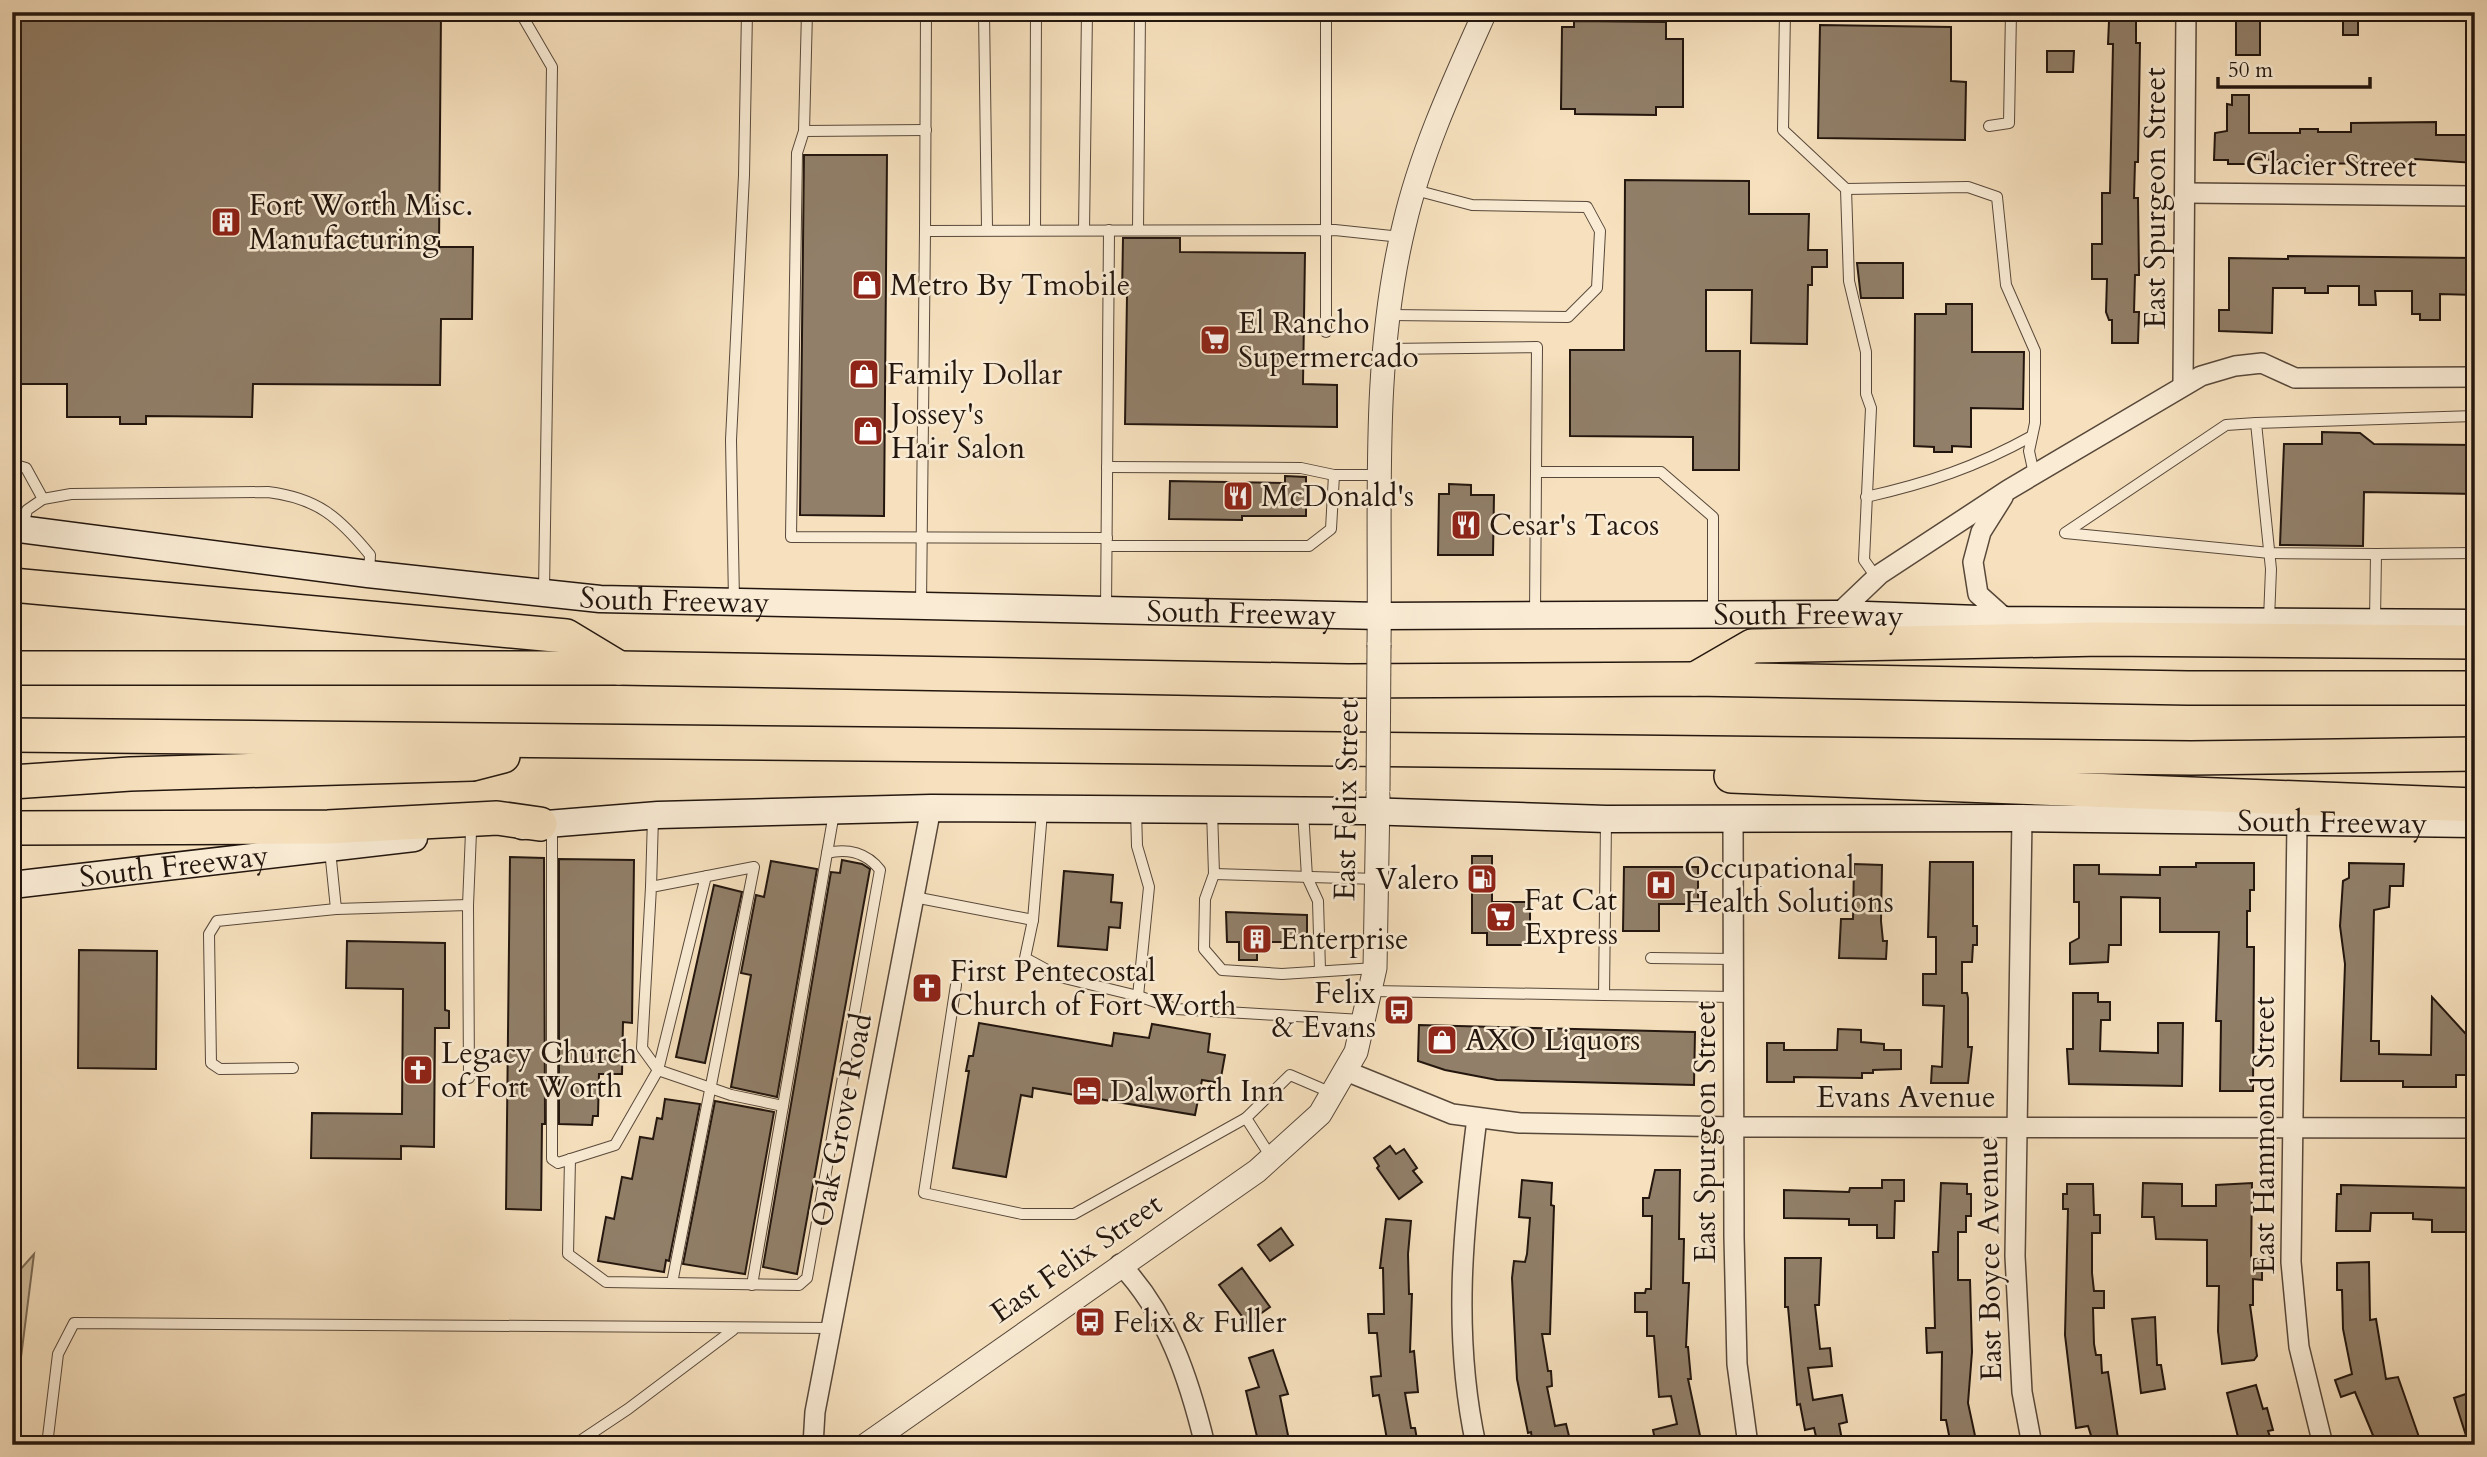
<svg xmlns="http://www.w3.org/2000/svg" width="2487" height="1457" font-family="Cardo,serif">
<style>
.green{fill:#d2be9f;stroke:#7a6a56;stroke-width:2}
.building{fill:#917f69;stroke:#23160e;stroke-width:2}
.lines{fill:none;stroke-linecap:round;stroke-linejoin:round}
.service-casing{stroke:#58483a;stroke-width:12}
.minor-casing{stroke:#58483a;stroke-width:22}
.tertiary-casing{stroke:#58483a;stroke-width:25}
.secondary-casing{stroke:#23160e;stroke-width:29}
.motorway-casing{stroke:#23160e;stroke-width:36}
.service{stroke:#f9ebd4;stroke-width:10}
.minor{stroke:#f9ebd4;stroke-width:19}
.tertiary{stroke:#f9ebd4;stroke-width:23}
.secondary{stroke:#f9ebd4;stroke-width:26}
.motorway{stroke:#f6e0bd;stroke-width:33}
.tertiary-bridge-casing{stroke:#58483a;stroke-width:25;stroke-linecap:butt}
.tertiary-bridge{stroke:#f9ebd4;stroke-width:23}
.labels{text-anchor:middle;stroke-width:5;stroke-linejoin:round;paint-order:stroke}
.street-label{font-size:30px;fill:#23160e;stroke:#f9ebd4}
.poi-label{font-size:30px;fill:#23160e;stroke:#f9ebd4;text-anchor:start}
</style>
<rect width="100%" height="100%" fill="#f6e0bd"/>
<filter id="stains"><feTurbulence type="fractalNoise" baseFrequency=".00286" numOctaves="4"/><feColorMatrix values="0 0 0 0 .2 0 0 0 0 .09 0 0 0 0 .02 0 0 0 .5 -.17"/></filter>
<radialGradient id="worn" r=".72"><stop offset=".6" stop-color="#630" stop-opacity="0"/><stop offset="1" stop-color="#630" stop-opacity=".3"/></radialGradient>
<path class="green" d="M34 1254 12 1429V1279Z"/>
<g class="building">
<path d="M12 12H441L439 247H473L472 319H441L440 385 253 384 252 417 146 416V424H120V417H67V384H12Z"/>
<rect x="2236" y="12" width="24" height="43"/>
<rect x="2343" y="12" width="15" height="23"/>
<path d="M1574 21 1666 22V39H1683V107H1656V115L1575 114V109H1561L1562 27H1574Z"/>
<path d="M2109 21H2136V43H2140L2138 162H2135L2134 198H2138L2139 275H2135L2134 312H2139L2138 343H2112V320H2109L2106 312 2107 279H2092V244H2102V193H2110L2113 44H2108Z"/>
<path d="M1820 25 1951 27V81L1966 82 1965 140 1818 138Z"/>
<path d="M2047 51H2074L2073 72H2047Z"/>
<path d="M2232 95H2249V133H2300V129H2318V132H2351V123L2436 122V135H2475V163L2415 159 2410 163 2284 164V160L2249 159V164H2228V160H2214L2215 133 2227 131V104L2232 105Z"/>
<path d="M804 155H887L884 516 800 515Z"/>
<path d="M1625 180 1749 181V214H1809L1808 250H1827V267H1812V285H1808L1807 344 1751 343 1752 290H1706V351H1740L1739 470H1693V437L1570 436V350H1624Z"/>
<path d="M1123 238H1180V252L1305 253 1303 384 1337 385V427L1125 424 1127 296H1122Z"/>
<path d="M2288 256 2475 258V295L2440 294V320H2420V314H2412V291H2375L2376 305H2359V286H2328V293H2305V288H2273L2272 333 2219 331V310H2229V258L2288 259Z"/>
<path d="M1857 263H1903V298H1861Z"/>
<path d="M1946 304H1972V352H2024L2023 409 1971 408V447L1952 446V452H1934V447L1914 446 1915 314H1946Z"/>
<path d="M2322 432 2360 433 2374 444 2475 445V494L2364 492 2363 546 2280 545 2284 444H2322Z"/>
<path d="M1285 476 1306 477V516H1242V520L1169 519 1170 481 1285 483Z"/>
<path d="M1449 484 1471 485V495H1494L1493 555H1438L1439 494H1449Z"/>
<path d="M1472 856H1492V902H1530V945H1487V933H1472Z"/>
<path d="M510 857 544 858 545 1124H542L541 1210 506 1209Z"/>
<path d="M559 859 634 860 632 1023 623 1022 622 1074H599L598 1116H593L592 1125 559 1124Z"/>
<path d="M842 860 862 864 870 869 797 1274 763 1267 831 872 840 873Z"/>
<path d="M771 861 817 869 777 1097 731 1087 751 975 741 973 756 895 764 897Z"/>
<path d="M1930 862H1973V926H1977V945H1973L1972 962H1962V993H1967L1968 998V1047H1972L1968 1083H1931L1932 1066 1942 1067 1944 1006 1923 1005V974H1936V937H1928Z"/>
<path d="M2196 863H2254V890H2250V911H2247V947H2254L2253 1091H2220L2221 1021H2216L2219 932H2160V898L2121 897V945H2109L2108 962 2070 964V943L2079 938V902H2074V865H2099V874L2160 875V867H2196Z"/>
<path d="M2349 863 2404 864 2403 886H2390L2389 907 2374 910 2371 1041H2379V1054L2431 1055 2432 997 2475 1044V1075H2456V1087H2403V1081H2341L2345 964 2340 926 2343 881 2349 878Z"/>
<path d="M1854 864 1882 865 1881 921 1883 941H1887L1886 959 1839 958 1841 919H1853Z"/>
<path d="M1624 867H1698V904H1659V931H1623Z"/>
<path d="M1064 871 1113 875 1111 902 1122 903 1120 928 1109 927 1107 950 1058 946Z"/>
<path d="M714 885 742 892 705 1063 676 1057Z"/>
<path d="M1226 912 1307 915V935H1288V942H1257V960H1239V942H1227Z"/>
<path d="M347 941 445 943V1010L449 1011V1028H435L434 1147 401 1146V1159L311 1158 312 1113 402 1114 403 989 346 988Z"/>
<path d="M79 950 157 951 156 1069 78 1068Z"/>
<path d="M2073 993H2098V1002H2110V1020H2101L2100 1051 2158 1053V1023H2183L2182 1086 2069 1084 2067 1049H2073Z"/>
<path d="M979 1023 1112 1046 1114 1033 1149 1038 1152 1024 1210 1034 1208 1052 1225 1055 1220 1083 1202 1080 1195 1115 1033 1088 1032 1097 1021 1095 1006 1177 953 1168 969 1071H966L969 1056H973Z"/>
<path d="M1419 1025 1695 1032 1694 1085 1497 1080 1445 1070 1418 1061Z"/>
<path d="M1838 1029 1861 1030V1042L1884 1044V1050H1901V1069L1873 1070V1073H1862V1078L1794 1077V1082H1767V1043H1784V1050H1837Z"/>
<path d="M665 1099 700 1104 669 1261 666 1260 664 1272 598 1261 606 1217 614 1219 622 1177 632 1179 640 1137 653 1139 657 1118 662 1119Z"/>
<path d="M715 1101 774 1112 745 1274 683 1264Z"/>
<path d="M1390 1146 1396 1154 1404 1149 1417 1168 1413 1171 1422 1182 1399 1199 1377 1168 1379 1166 1374 1158Z"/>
<path d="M1655 1170H1680L1679 1239H1684L1683 1283H1689L1686 1347H1688L1691 1379H1688L1702 1445H1656L1653 1430 1677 1424 1671 1396 1659 1397 1654 1336H1647V1312H1635V1293H1645L1646 1289H1651L1652 1216H1643V1198H1649Z"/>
<path d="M1522 1180 1552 1183 1551 1205 1554 1206 1550 1334H1542L1548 1371H1551L1552 1386 1547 1387 1555 1426 1566 1424 1570 1440 1549 1445H1533L1531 1432 1528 1433 1517 1379 1512 1278 1514 1261 1525 1262 1527 1254 1530 1218 1519 1217Z"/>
<path d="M1882 1180H1904V1201H1895L1894 1238H1877V1225H1849V1219L1784 1218V1190L1849 1192 1850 1188H1882Z"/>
<path d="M1941 1183 1967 1184V1194H1971V1216H1966V1232H1958V1280H1970L1972 1352 1968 1403 1977 1445H1951L1946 1420H1941L1942 1352 1927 1353 1926 1328H1935L1933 1252H1938Z"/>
<path d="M2143 1183 2182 1184V1206H2216V1185L2252 1183 2251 1260H2262V1280L2253 1279V1305H2250L2257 1356 2254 1360 2222 1364 2218 1331 2219 1286H2207V1240L2156 1239 2154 1217H2142Z"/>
<path d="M2067 1184H2093L2094 1215H2100V1233H2092V1273L2094 1291H2104V1308H2093L2094 1344 2096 1355H2101L2102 1373 2108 1372 2119 1445H2094L2088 1426 2076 1428 2065 1335 2068 1209H2063V1194H2067Z"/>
<path d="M2341 1185 2475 1188V1232H2432V1220L2413 1219V1213H2371L2370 1231H2336L2337 1194H2341Z"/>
<path d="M1386 1219 1411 1221 1408 1254 1409 1294H1412L1410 1352 1414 1351 1418 1392 1405 1393 1411 1428H1415L1418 1445H1388L1379 1395 1373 1396 1371 1377 1381 1376 1377 1333H1369L1368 1314H1384L1383 1268H1380Z"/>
<path d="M1281 1228 1293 1245 1270 1261 1258 1245Z"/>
<path d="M1785 1258H1821L1819 1305H1815L1820 1349 1830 1348 1832 1366 1808 1368 1813 1400 1842 1395 1847 1422 1839 1424 1843 1445H1818L1814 1428 1805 1430 1800 1404 1797 1405 1788 1307H1785Z"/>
<path d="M2369 1262 2370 1320 2376 1319 2386 1379 2398 1377 2419 1437 2406 1441 2408 1445H2377L2355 1392 2341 1397 2335 1380 2352 1374 2343 1329 2342 1290H2337V1263Z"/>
<path d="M1242 1268 1270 1307 1247 1323 1219 1285Z"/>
<path d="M2155 1317 2157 1365H2161L2165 1389 2141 1393 2132 1319Z"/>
<path d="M1273 1350 1288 1394 1280 1396 1290 1445H1259L1246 1391 1259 1387 1249 1358Z"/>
<path d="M2256 1385 2263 1409 2267 1408 2273 1430 2268 1431 2273 1445H2240L2227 1393Z"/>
<path d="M2475 1391V1445H2469L2454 1398Z"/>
</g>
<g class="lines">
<g class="service-casing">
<g id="service">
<path d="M520 12 552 67 544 591"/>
<path d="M807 12 804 131 926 130"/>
<path d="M984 12 987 228"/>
<path d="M1785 12 1783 130 1846 189 1849 281 1866 352V394L1871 408 1864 560 1876 577"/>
<path d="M1989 126 2009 123 2011 12"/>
<path d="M804 131 797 153 791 537 1107 538"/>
<path d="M1846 189 1968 187 1997 197 2006 285 2035 351V423L2029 451 2034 474"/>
<path d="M1035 229 1036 12"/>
<path d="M1084 230 1087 12"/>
<path d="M1138 230 1140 12"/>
<path d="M925 231 926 12"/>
<path d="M1390 315 1568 317 1597 288 1600 231 1587 207 1472 205 1415 190"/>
<path d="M1326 332V12"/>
<path d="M1387 349 1537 347 1536 472H1661L1713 517V614"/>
<path d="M2256 423 2226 425 2065 533 2270 553 2376 554"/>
<path d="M12 464 26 468 43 499"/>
<path d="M1107 467 1301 468 1334 475H1380"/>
<path d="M1866 497C1928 483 1976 467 2032 436"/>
<path d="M23 526 27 510 43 499 71 494 268 492C317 498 339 517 370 555L369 574"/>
<path d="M1107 546H1309L1331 529 1334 475"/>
<path d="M734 600 731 440 744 175 747 12"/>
<path d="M921 604 925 231 1335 230 1401 237"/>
<path d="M1106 610 1109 230"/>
<path d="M1535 615 1536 472"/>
<path d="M2269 619 2271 569 2256 423 2475 416"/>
<path d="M2375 620 2376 554 2475 553"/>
<path d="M1212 810 1214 874 1205 899 1204 949 1222 970 1282 974 1375 968"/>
<path d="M1303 811 1307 877 1318 901 1320 970"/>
<path d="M1606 820 1604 995 1734 997"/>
<path d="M552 824V1159L558 1163 615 1145 658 1070 731 1095 783 1106 834 813"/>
<path d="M330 850 336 909 468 905 469 1078"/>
<path d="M1214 874 1377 879"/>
<path d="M651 887 653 817"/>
<path d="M914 897 1033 920 1042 812"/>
<path d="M468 905 471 832"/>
<path d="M1033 920 1025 958 1060 977 1138 996 1149 887 1137 846 1136 810"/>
<path d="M1651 958 1734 959"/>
<path d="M956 985 924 1193 1022 1214H1074L1246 1118"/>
<path d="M1372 991 1604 995"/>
<path d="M1138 996 1176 1009 1362 1020"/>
<path d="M293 1068 220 1069 211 1063 209 934 217 921 336 909"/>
<path d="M1271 1157 1246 1118 1290 1075 1332 1093"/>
<path d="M570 1159 568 1254 606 1282 799 1285 807 1278 880 870C867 853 848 848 827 853"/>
<path d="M672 1283 754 867 651 887 642 1048 658 1070 706 876"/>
<path d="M752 1285 783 1106"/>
<path d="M47 1445 58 1354 74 1323 831 1328"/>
<path d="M574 1445 628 1409 733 1330"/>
</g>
</g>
<g class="minor-casing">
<g id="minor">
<path d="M2187 193 2475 196"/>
<path d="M2183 384 2186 12"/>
<path d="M2003 497 1981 532 1973 562 1978 594 2007 620"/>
<path d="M1838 614 1880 574 2008 490 2201 376 2235 366 2262 363 2295 378 2475 377"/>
<path d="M1733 818 1734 1237 1737 1364 1748 1445"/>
<path d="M2022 818 2015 1256 2022 1392 2032 1445"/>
<path d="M2297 823 2291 1262 2299 1347 2323 1445"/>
<path d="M1346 1071 1452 1114 1520 1123 1735 1127 2475 1128"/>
<path d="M1120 1264C1168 1314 1189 1379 1205 1445"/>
<path d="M813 1445 815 1412 931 808"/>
<path d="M1476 1445C1452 1335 1463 1228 1477 1118"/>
</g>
</g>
<g class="tertiary-casing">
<g id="tertiary">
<path d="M1379 645C1381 506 1371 362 1404 226 1421 152 1454 81 1485 12"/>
<path d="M866 1445 1257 1171 1320 1114 1356 1052 1375 968 1378 796"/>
</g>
</g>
<g class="secondary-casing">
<g id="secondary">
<path id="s1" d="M12 528 368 574 600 599 1380 616 1838 614 2007 620 2475 623"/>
<path id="s2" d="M522 826 658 815 931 808 1364 811 1606 819 2022 818 2475 824"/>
<path id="s3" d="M12 885 414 838"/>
</g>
</g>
<g class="motorway-casing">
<g id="motorway">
<path d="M12 585 566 636 619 668"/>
<path d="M12 668H619L1348 681 1694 679 2188 688H2475"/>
<path d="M1695 679 1752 646 2101 639 2475 642"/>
<path d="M12 735 2191 758 2475 754"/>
<path d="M1731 776 2475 805"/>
<path d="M12 782 130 774 472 764 503 756"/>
<path d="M12 828 328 827 497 818 540 824"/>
</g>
</g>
<use href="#service" class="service"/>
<use href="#minor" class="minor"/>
<use href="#tertiary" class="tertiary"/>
<use href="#secondary" class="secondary"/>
<use href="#motorway" class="motorway"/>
<g class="tertiary-bridge-casing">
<path id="tertiary-bridge" d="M1378 791 1379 645"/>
</g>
<use href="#tertiary-bridge" class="tertiary-bridge"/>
</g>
<defs>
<g id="building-square" transform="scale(1.575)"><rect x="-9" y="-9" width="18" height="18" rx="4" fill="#8f2418" stroke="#f9ebd4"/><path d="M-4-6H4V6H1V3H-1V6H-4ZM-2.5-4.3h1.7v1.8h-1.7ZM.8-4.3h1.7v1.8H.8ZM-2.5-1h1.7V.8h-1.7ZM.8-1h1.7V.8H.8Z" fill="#fff"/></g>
<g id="shop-square" transform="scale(1.575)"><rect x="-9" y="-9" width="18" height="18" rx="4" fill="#8f2418" stroke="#f9ebd4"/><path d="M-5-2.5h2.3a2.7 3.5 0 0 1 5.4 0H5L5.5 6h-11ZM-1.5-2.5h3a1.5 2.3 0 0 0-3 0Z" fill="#fff"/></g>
<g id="supermarket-square" transform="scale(1.575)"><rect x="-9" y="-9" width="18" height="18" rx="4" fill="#8f2418" stroke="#f9ebd4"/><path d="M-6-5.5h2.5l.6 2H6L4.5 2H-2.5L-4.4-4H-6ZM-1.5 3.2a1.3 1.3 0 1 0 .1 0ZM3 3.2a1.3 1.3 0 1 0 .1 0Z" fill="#fff"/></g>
<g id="restaurant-square" transform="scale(1.575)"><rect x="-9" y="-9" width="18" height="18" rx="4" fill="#8f2418" stroke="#f9ebd4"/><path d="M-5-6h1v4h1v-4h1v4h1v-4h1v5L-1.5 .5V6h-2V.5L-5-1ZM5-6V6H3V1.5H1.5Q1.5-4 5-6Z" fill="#fff"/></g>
<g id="fuel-square" transform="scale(1.575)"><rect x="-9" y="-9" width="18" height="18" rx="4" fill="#8f2418" stroke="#f9ebd4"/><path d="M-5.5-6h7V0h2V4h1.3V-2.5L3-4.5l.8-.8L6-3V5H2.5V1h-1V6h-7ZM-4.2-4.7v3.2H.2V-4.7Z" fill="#fff"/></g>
<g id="hospital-square" transform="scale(1.575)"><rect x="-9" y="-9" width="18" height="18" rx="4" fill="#8f2418" stroke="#f9ebd4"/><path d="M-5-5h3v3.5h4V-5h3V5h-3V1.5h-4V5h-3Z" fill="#fff"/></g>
<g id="church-square" transform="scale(1.575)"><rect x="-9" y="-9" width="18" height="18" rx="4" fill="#8f2418" stroke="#f9ebd4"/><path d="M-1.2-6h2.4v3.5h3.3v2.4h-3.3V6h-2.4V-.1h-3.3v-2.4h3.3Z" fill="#fff"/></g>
<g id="bus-square" transform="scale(1.575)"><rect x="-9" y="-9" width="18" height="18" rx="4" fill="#8f2418" stroke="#f9ebd4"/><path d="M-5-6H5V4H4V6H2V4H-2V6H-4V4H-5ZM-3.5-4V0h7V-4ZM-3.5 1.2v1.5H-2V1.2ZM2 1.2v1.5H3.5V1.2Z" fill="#fff"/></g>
<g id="hotel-square" transform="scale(1.575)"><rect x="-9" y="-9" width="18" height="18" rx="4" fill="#8f2418" stroke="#f9ebd4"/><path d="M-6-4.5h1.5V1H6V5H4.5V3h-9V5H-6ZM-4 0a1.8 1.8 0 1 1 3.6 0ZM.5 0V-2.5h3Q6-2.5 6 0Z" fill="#fff"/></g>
</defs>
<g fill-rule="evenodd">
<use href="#building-square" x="226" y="222"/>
<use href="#shop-square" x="867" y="285"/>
<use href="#supermarket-square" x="1215" y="340"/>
<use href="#shop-square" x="864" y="374"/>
<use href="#shop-square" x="868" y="431"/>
<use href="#restaurant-square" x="1238" y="496"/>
<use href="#restaurant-square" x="1466" y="525"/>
<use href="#fuel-square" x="1482" y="879"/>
<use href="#hospital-square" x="1661" y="885"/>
<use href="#supermarket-square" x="1501" y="917"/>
<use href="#building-square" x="1257" y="939"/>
<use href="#church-square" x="927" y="988"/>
<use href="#bus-square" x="1399" y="1010"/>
<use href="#shop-square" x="1442" y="1040"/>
<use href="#church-square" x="418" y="1070"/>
<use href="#hotel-square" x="1087" y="1091"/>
<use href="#bus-square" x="1090" y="1322"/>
</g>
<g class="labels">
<g class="street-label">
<text transform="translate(2331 165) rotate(1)" y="10">Glacier Street</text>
<text transform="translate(2155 198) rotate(-90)" y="10">East Spurgeon Street</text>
<text dy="10" stroke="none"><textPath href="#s1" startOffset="667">South Freeway</textPath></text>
<text dy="10" stroke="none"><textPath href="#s1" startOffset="1234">South Freeway</textPath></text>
<text dy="10" stroke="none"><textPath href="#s1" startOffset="1801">South Freeway</textPath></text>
<text transform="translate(1346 800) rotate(-89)" y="10">East Felix Street</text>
<text dy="10" stroke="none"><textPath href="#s2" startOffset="1811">South Freeway</textPath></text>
<text dy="10" stroke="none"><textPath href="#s3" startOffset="163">South Freeway</textPath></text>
<text x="1906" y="1107">Evans Avenue</text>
<text transform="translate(841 1120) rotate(-79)" y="10">Oak Grove Road</text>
<text transform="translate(1705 1132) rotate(-90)" y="10">East Spurgeon Street</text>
<text transform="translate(2264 1135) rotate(-90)" y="10">East Hammond Street</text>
<text transform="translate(1076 1258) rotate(-35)" y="10">East Felix Street</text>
<text transform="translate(1989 1259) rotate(-91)" y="10">East Boyce Avenue</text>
</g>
<g class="poi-label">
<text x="249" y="215">Fort Worth Misc.<tspan x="249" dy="34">Manufacturing</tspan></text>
<text x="890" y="295">Metro By Tmobile</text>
<text x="1238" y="333">El Rancho<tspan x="1238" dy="34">Supermercado</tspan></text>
<text x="887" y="384">Family Dollar</text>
<text x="891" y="424">Jossey's<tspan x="891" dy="34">Hair Salon</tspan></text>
<text x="1261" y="506">McDonald's</text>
<text x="1489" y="535">Cesar's Tacos</text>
<text x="1684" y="878">Occupational<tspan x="1684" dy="34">Health Solutions</tspan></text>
<text x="1459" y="889" text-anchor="end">Valero</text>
<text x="1524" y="910">Fat Cat<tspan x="1524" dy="34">Express</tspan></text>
<text x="1280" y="949">Enterprise</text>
<text x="950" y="981">First Pentecostal<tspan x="950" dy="34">Church of Fort Worth</tspan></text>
<text x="1376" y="1003" text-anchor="end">Felix<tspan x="1376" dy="34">&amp; Evans</tspan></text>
<text x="1465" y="1050">AXO Liquors</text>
<text x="441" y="1063">Legacy Church<tspan x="441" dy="34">of Fort Worth</tspan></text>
<text x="1110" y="1101">Dalworth Inn</text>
<text x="1113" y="1332">Felix &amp; Fuller</text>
</g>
</g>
<rect width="2487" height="1457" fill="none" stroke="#f6e0bd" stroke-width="42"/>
<rect x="14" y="14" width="2459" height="1429" fill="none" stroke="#23160e" stroke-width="3.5"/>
<rect x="21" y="21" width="2445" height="1415" fill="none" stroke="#23160e" stroke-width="2"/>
<path d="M2218 77v10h152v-10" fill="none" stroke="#23160e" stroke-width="3.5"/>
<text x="2228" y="77" font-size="21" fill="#23160e" stroke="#f9ebd4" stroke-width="5" paint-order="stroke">50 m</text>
<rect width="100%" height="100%" filter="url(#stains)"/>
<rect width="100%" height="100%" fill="url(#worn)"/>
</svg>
